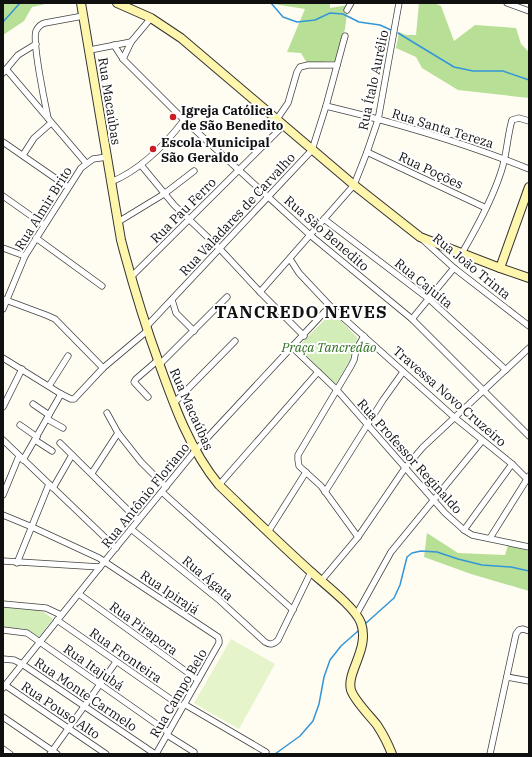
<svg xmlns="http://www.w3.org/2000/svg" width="532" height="757" font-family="'IBM Plex Serif',serif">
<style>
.green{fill:#d3edb8}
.forest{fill:#b7df96}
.pitch{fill:#e5f4ca}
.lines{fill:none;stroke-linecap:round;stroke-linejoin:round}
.stream{stroke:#3396d8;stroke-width:1.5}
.street-casing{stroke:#434343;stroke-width:7}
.secondary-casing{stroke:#323232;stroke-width:10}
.street{stroke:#fff;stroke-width:5.5}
.secondary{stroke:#fff6ad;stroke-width:8}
.poi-dot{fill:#cb1c24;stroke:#fff;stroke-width:1.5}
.labels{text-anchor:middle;stroke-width:4;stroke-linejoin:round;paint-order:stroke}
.street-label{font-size:13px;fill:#101010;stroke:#fff}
.poi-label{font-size:13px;font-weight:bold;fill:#101010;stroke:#fff;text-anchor:start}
.park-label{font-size:13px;font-style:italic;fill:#2b6d1a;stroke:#fff}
.district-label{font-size:17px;font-weight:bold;letter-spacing:1px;fill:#101010;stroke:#fff}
</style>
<rect width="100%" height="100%" fill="#fffcf2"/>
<g class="green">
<path d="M332 314 335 315 357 337V340L351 352 350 360 336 384 332 383 299 347 300 345 329 315Z"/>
<path d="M3 607 41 610 53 619 39 637 26 629 3 627Z"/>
</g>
<g class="forest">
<path d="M3 3H50L32 7 24 21 3 35Z"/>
<path d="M267 3H330V8L348 5 345 29 335 61 307 63 301 53 287 52 305 9Z"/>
<path d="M419 3H434L441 6 454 41 475 25 516 28 521 44 529 52V98L458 90 422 68 416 57 396 48 399 32 406 35H416Z"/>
<path d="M427 533 458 553 505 555 508 545 529 551V591L471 574 424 557Z"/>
</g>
<path class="pitch" d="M231 639 275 664 239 729 194 703Z"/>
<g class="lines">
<g class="stream">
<path d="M271 3 283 17 297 22 315 20 330 13 343 14 359 22 380 25 391 30"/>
<path d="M3 22 20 3"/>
<path d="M398 33 454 67 473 71H503L529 80"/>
<path d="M365 624 394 598 400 585 407 557 412 553 421 551 437 552 458 559 482 565 511 567 529 571"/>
<path d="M275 754 300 736 313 721 319 704 324 677 330 660 341 646 358 631"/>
</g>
<g class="street-casing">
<g id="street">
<path d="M507 3 529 11"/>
<path d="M347 10 351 3"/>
<path d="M114 45 123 59 184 120 310 235 412 319 529 436"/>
<path d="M90 50 131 42"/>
<path d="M123 59 131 42 151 18"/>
<path d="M6 69 86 163"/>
<path d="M3 73 18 55 36 44"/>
<path d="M326 106C393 122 465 143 529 169"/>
<path d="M48 118C45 104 32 41 36 31 38 27 41 24 45 23L83 16"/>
<path d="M277 119 288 103 297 72 300 67 308 65H337"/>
<path d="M3 142 68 187"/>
<path d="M367 152 486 208"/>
<path d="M23 155 34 138 51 123"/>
<path d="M141 165 174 205 220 249 260 292 304 336"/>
<path d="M111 182C140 170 165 145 184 120"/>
<path d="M3 196 44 225"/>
<path d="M324 219 429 299 506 370"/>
<path d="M118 222 164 194 194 171"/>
<path d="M36 238 102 286"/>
<path d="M423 240 454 268 529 326"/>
<path d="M3 248 25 256"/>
<path d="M462 253C477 227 492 200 501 172 507 155 507 137 512 120L519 118 529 121"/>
<path d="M290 259 299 273 330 306 454 417 512 464 529 481"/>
<path d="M131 277 284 125"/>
<path d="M260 292 354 185 367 152 378 120 399 3"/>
<path d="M3 299 46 315 55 319 103 368"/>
<path d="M172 300 176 313 194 331"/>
<path d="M3 309 25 256 81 168 93 159 107 157"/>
<path d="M412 319 454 268"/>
<path d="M146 327 312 150 326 106 345 36"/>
<path d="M293 348 337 390 445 513 464 530 472 535 529 547"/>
<path d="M3 358 61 394 71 399H74L103 368 147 331"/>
<path d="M160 364 227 297"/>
<path d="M49 386 68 356"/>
<path d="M148 397 134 382 136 379 158 360"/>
<path d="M174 403 235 341"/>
<path d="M33 404 49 415"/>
<path d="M3 407 22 369"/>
<path d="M107 413 118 433 141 462 166 487"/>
<path d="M47 419 63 428"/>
<path d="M20 425 37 437"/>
<path d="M3 440 116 548"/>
<path d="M35 440 52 451"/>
<path d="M60 443 138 520"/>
<path d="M23 460 61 394"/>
<path d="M92 473 118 433"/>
<path d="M219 485 318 372"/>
<path d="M53 488 72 455"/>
<path d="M162 492 293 610"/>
<path d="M325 492 383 400 403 372"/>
<path d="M3 495 19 456"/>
<path d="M3 515 32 527 99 558 218 637 219 640V643L156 754"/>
<path d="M131 529 218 599 265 642C270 645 273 645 278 640L311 572"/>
<path d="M464 530 512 464"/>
<path d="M268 532 306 472"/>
<path d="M358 537 321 486 299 466 298 460V455L351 366 354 360 356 350 364 336"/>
<path d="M490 538 529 476"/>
<path d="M3 561 100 567"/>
<path d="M17 563 49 484"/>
<path d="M321 581 358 537 405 468 423 447 529 348"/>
<path d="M79 594 198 680"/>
<path d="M3 604 46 608 61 615"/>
<path d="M356 615 391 552 482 441"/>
<path d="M57 620 182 707"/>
<path d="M3 630 27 633 168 732"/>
<path d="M3 659 14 660 22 664 155 754"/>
<path d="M507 677 529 681"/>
<path d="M3 685H5L106 754"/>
<path d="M3 688 100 567 195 451 330 306"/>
<path d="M184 704 266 752"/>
<path d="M3 717 57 754"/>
<path d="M167 735 194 752"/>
<path d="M3 749 10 754"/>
<path d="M50 754 116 662"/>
<path d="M490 754 516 634 519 630 523 629 529 631"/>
</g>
</g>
<g class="secondary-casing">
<g id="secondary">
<path d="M81 3 121 240C132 282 144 322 159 363 174 405 190 450 219 485 249 514 279 543 310 571 323 583 355 607 361 623 370 649 346 672 351 690 354 700 370 716 377 725 383 734 388 744 392 754"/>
<path d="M117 3 151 18 181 38 354 185 420 237 500 268 529 278"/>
<path d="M500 268 529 187"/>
</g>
</g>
<use href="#street" class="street"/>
<use href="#secondary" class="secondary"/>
</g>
<g class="poi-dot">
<circle cx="173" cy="117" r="4"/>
<circle cx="153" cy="149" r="4"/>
</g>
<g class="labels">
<g class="street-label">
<text transform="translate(373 80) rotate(-78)" y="5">Rua Ítalo Aurélio</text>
<text transform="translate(110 101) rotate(81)" y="5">Rua Macaúbas</text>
<text transform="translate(443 128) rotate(17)" y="5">Rua Santa Tereza</text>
<text transform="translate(431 170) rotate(25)" y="5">Rua Poções</text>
<text transform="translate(43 208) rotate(-58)" y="5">Rua Almir Brito</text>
<text transform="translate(183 210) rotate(-45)" y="5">Rua Pau Ferro</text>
<text transform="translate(237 214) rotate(-47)" y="5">Rua Valadares de Carvalho</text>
<text transform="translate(327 233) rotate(41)" y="5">Rua São Benedito</text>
<text transform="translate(472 266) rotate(39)" y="5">Rua João Trinta</text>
<text transform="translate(424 283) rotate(39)" y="5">Rua Cajuíta</text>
<text transform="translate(450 396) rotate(41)" y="5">Travessa Novo Cruzeiro</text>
<text transform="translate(192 409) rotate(66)" y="5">Rua Macaúbas</text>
<text transform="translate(410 456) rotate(48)" y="5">Rua Professor Reginaldo</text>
<text transform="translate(145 495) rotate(-51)" y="5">Rua Antônio Floriano</text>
<text transform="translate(208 578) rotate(40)" y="5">Rua Ágata</text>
<text transform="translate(170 592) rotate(34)" y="5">Rua Ipirajá</text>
<text transform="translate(144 628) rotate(36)" y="5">Rua Pirapora</text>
<text transform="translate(126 655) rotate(35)" y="5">Rua Fronteira</text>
<text transform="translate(94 667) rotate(35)" y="5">Rua Itajubá</text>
<text transform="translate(178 693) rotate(-60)" y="5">Rua Campo Belo</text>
<text transform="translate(86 694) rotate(34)" y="5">Rua Monte Carmelo</text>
<text transform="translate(61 710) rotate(34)" y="5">Rua Pouso Alto</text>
</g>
<g class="poi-label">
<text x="181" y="115">Igreja Católica<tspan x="181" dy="15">de São Benedito</tspan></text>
<text x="161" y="147">Escola Municipal<tspan x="161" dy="15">São Geraldo</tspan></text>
</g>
<g class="park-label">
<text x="329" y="352">Praça Tancredão</text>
</g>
<g class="district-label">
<text x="301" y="318">TANCREDO NEVES</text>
</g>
</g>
<rect width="532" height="757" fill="none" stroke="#101010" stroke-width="8"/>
</svg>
